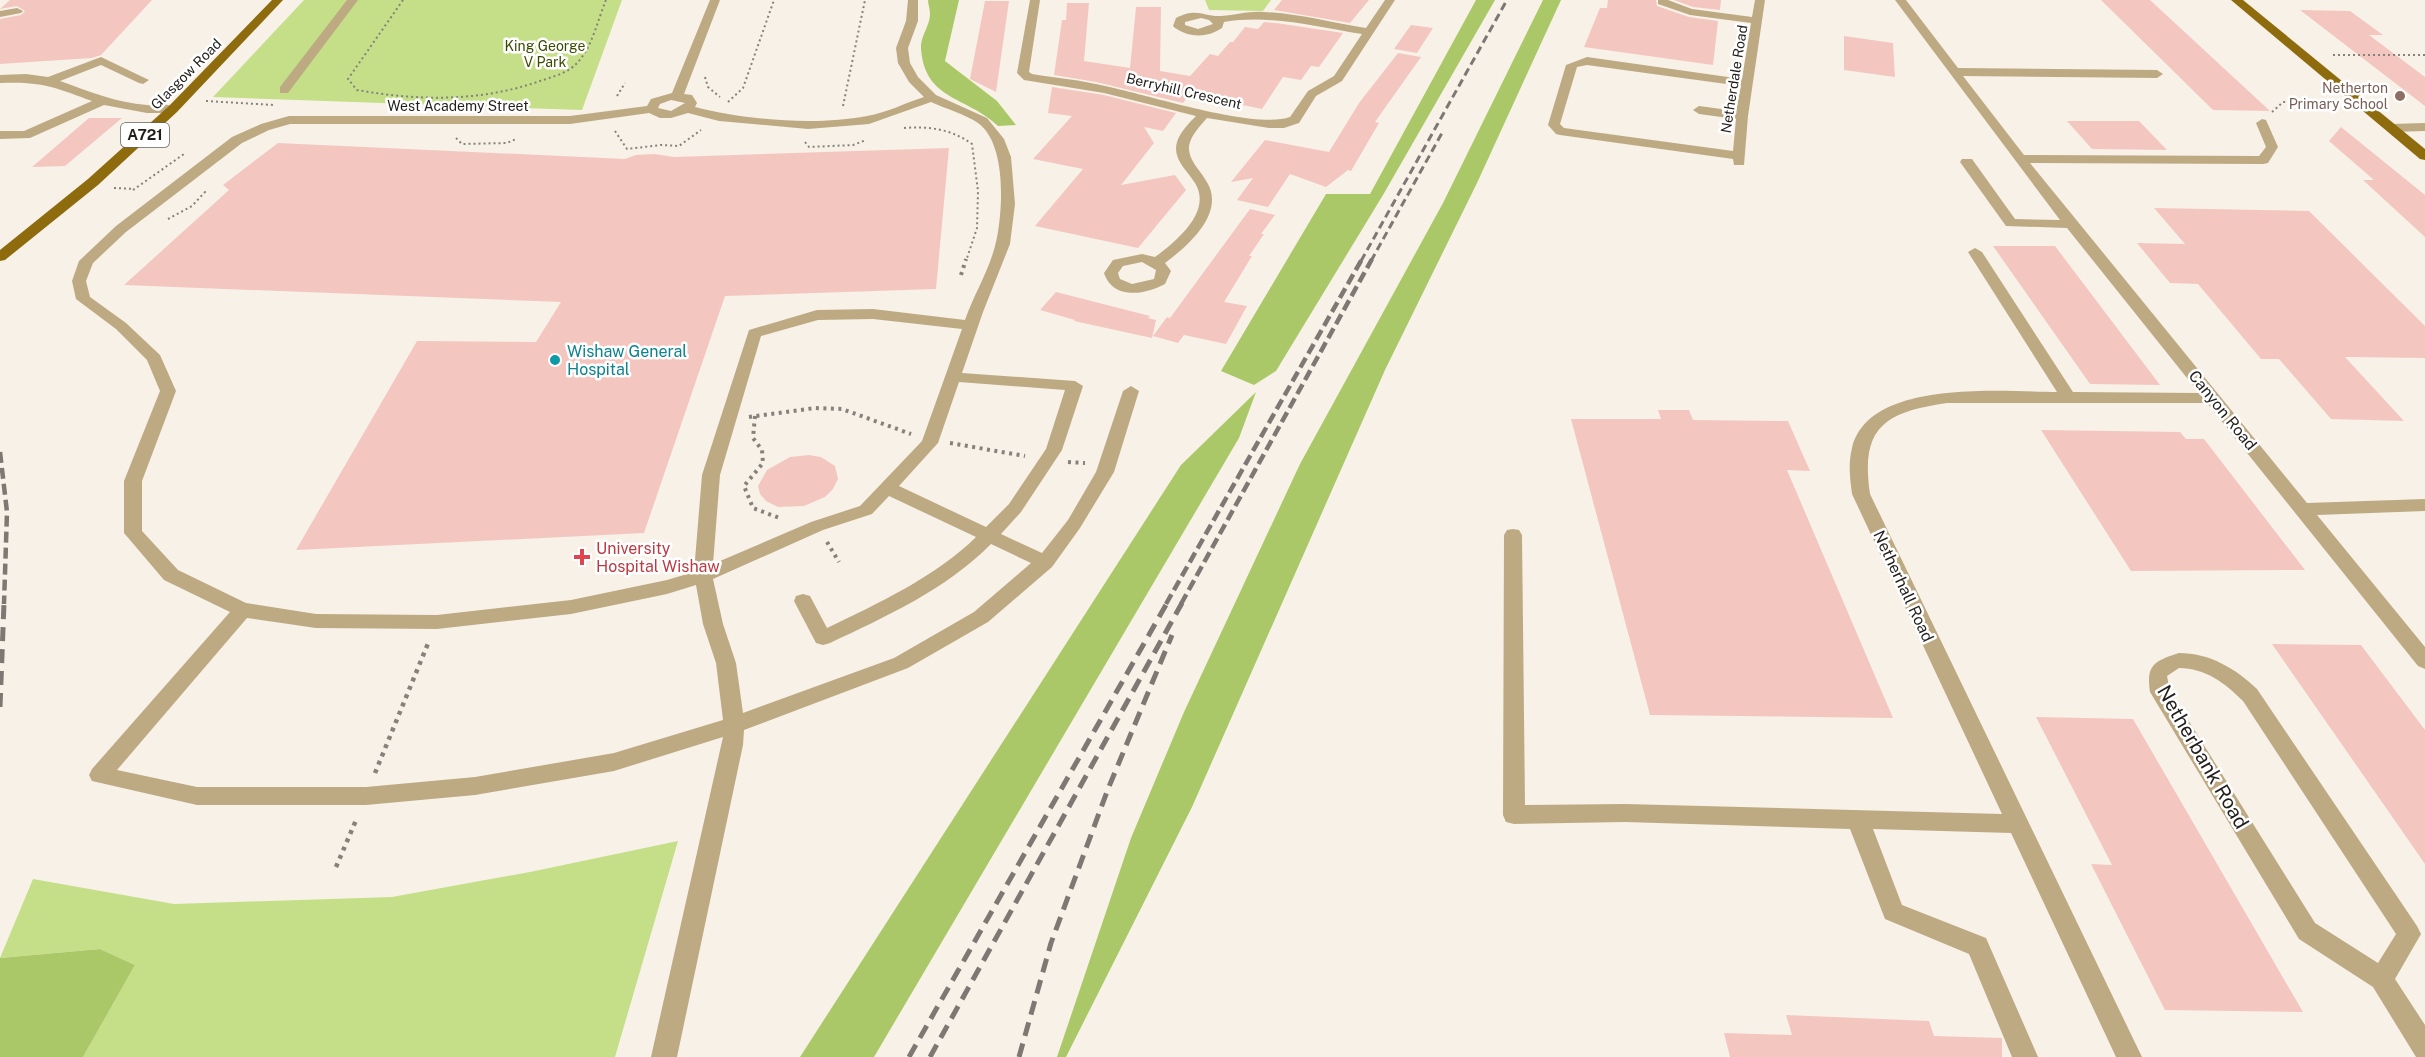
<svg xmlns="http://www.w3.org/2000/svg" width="2425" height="1057" font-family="'Public Sans',sans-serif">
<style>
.green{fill:#c4df88}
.forest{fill:#abc868}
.building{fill:#f3c7c0}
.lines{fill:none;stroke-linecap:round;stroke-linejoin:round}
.path-far2{stroke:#85817b;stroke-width:2;stroke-dasharray:2 3;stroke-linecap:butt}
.path-far1{stroke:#85817b;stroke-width:4;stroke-dasharray:3 4.5;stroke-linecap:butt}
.path{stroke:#85817b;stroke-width:4.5;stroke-dasharray:4 5;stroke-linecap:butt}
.minor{fill:#bdaa83;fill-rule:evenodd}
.major{fill:#8e6c0e;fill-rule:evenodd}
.rail-far2{stroke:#7d7873;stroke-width:3;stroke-dasharray:8 4.5;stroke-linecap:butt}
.rail-far1{stroke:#7d7873;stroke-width:4.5;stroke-dasharray:11 5;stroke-linecap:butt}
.rail{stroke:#7d7873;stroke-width:5;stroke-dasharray:14 8;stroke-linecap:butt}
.education-dot{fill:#8d6e63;stroke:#fff;stroke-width:2}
.culture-dot{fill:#0f9aa8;stroke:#fff;stroke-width:2}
.health-dot{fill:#e0444e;stroke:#fff;stroke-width:2}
.labels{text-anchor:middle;stroke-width:5;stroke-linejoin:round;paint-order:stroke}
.far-park-label{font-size:14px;fill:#394a00;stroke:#fff}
.far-street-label{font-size:14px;fill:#211e1b;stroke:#fff}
.far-education-label{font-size:14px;fill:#785e54;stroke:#fff;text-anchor:end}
.shield{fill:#fff;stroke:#64625f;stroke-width:1.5}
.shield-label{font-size:15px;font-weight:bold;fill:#211e1b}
.culture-label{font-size:16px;fill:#0d838f;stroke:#fff;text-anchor:start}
.street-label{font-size:16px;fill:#211e1b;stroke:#fff}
.health-label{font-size:16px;fill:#be3a42;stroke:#fff;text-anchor:start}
.near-street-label{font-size:20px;fill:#211e1b;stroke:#fff}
</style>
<rect width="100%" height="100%" fill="#f8f1e8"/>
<g class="green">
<path d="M304 0H622L582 110 213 97Z"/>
<path d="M1205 0H1271L1263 11 1209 10Z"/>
<path d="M678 841 615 1057H83L135 965 100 949 0 958 33 879 174 904 392 897 530 872Z"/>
</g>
<g class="forest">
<path d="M928 0H959L945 61 997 101 1016 125 998 126C967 96 925 101 921 49 920 36 930 26 930 14 930 9 928 4 928 0Z"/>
<path d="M1476 0H1495L1383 195 1276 371 1254 385 1221 371 1326 194H1370Z"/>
<path d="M1543 0H1561L1477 183 1385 370 1192 807 1066 1057H1057L1131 838 1184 712 1300 464 1443 203Z"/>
<path d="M1256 392 1239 438 874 1057H800L1181 465Z"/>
<path d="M100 949 135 965 83 1057H0V958Z"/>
</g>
<g class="building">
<path d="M10 0H152L101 55 92 58 0 64V19L21 15 25 11 17 6 0 9Z"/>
<path d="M1282 0H1369L1350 23 1274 10Z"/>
<path d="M1608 0H1656L1657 6 1689 17 1718 21 1713 65 1584 47 1600 8H1607Z"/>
<path d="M1674 0H1721L1720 10 1693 7Z"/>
<path d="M2101 0H2150L2270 111 2213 110Z"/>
<path d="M985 1H1009L996 92 970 79Z"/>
<path d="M1067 3H1089L1084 61 1130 68 1136 7H1161L1160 71 1190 76 1210 54 1218 56 1230 42H1233L1245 27 1258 29 1264 22 1276 23 1343 33 1319 67 1311 66 1301 80 1283 77 1262 109 1190 94 1183 103 1096 82 1054 75 1062 20H1066Z"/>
<path d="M2300 10 2350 11 2383 35H2369L2425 77V106Z"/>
<path d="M1411 25 1433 28 1417 53 1394 49Z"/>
<path d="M1844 36 1893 43 1895 77 1844 70Z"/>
<path d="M1398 53 1421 57 1375 122 1379 123 1351 171 1348 170 1326 187 1290 174 1268 207 1237 200 1253 178 1231 182 1265 140 1329 152 1359 103Z"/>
<path d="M1052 87 1104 95 1176 113 1163 131 1144 127 1154 143 1121 185 1175 175 1186 190 1138 248 1035 226 1083 169 1033 159 1072 116 1048 113Z"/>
<path d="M89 118H122L65 166 32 167Z"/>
<path d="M2067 121H2139L2167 150 2092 149Z"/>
<path d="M2341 127 2425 195V237L2363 180H2374L2329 141Z"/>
<path d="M278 143 625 159 636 155 654 154 674 157 949 148 936 289 725 296 644 533 296 550 417 341 536 342 561 302 124 285 229 190 223 185Z"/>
<path d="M2154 208 2309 211 2425 326V358L2345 357 2404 421 2331 419 2279 359H2261L2198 284 2170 283 2137 243 2185 244Z"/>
<path d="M1250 209 1275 215 1261 234H1264L1249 256H1252L1224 302 1247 306 1226 344 1184 335 1178 343 1153 336 1167 317 1170 318Z"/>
<path d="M1993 246H2055L2160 385 2090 384Z"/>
<path d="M1056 292 1150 316 1148 318 1156 320 1152 338 1074 321 1075 320 1040 310Z"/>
<path d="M1658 410H1689L1693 420 1788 421 1810 471 1787 470 1893 718 1650 715 1571 419H1661Z"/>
<path d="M2041 430 2180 432 2186 439H2204L2305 570 2131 571Z"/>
<path d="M809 455 821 457 835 466 838 479 833 489 825 497 804 506 778 507 766 501 760 494 758 486 767 470 790 457Z"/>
<path d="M2272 644 2361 645 2425 730V864Z"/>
<path d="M2036 717 2133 719 2303 1012 2165 1010 2091 864 2112 865Z"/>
<path d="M1786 1015 1929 1021 1934 1036 2002 1038V1057H1730L1724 1033 1792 1035Z"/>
</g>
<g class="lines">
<g class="path-far2">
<path d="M403 0 348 79 357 90C419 101 480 102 540 81 552 77 568 73 577 63 592 48 598 19 606 0"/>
<path d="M2333 55H2425"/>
<path d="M705 77 708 87 720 97"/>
<path d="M617 96 625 83"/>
<path d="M206 101 274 105"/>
<path d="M728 102 743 88 774 0"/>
<path d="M843 106 865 0"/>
<path d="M2272 112 2283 102 2329 101"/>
<path d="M904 128C929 126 951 129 972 144L978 191 977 228 966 261"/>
<path d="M615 131 627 149 661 145 679 146 701 130"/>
<path d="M456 138 462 144 507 143 516 139"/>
<path d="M805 142 809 147 853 145 866 140"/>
<path d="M114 188 134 189"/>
<path d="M133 190 184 154"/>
<path d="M168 219 192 206 205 192 203 190"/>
</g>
<g class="path-far1">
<path d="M961 275 966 259"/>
<path d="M755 416 753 438 762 450 763 463 744 486 753 508 782 519"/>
<path d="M749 417 815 408 842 409 911 434"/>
<path d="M950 443 1025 456"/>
<path d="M1068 462 1085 463"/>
<path d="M827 542 839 562"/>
</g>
<g class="path">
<path d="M375 773 429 641"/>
<path d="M336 867 357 818"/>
</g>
<g class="minor">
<path d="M347 0H358L288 93H280V87Z"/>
<path d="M710 0H720L684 94 692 95 697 103 695 107C746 120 815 126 867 116 886 113 905 103 924 97L909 82 898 63 896 48 906 21 908 0H918V21L908 48 910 63 918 77 936 95 987 118 1004 139 1011 157 1015 204 1010 244 983 312 962 373 1075 381 1083 386 1062 450 1021 512 1001 534 1042 553 1068 520 1096 472 1123 391 1131 386 1139 391 1114 472 1080 528 1052 567 988 622 908 668 744 730 743 745 677 1057H651L723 737 614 771 475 795 366 805H197L92 781 89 775 92 769 230 612 164 580 124 533V481L160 391 147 360 116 329 76 299 72 281 79 261 116 226 232 137 261 124 289 116H570L647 106 651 99 672 93ZM671 100 685 103 671 111 658 108 660 104ZM931 102C946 109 965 114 978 123 1007 144 1003 211 996 242 990 269 974 294 965 320L873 309 817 310 749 330 702 475 694 572 667 580 571 600 437 615 316 614 246 603 178 570 142 531V481L176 391 160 355 126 323 90 297 86 281 93 263 126 232 242 143 269 130 290 124H570L649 113 660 118H671L688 113 719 121 808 129 869 124ZM873 319 962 329 922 441 860 506 811 522 713 564 720 475 761 336 818 320ZM959 382 1065 390 1046 449 1009 504 986 527 899 486 938 443ZM889 496 976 537C937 576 877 604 827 628L810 596 803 594 796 596 794 601 816 643 823 645 830 643C885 617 947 589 991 544L1031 563 974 612 894 658 743 713 736 663 723 624 713 579 823 530 872 514ZM696 585 703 624 716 663 723 720 614 753 475 777 366 787H197L117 770 247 618 316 628 437 629 571 614 667 594Z"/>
<path d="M1030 0H1040L1029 72 1032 74C1056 78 1081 80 1105 86 1145 94 1255 130 1290 117L1308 91 1334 76 1362 34C1316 27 1270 14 1224 22L1222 28C1207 38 1190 38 1175 28L1173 26 1176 18C1198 7 1203 17 1221 16 1236 15 1249 11 1263 12 1297 13 1332 23 1366 28L1385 0H1395L1342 81 1316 96 1299 123 1284 128H1269L1207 118C1200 126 1191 135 1189 146 1188 159 1198 168 1205 179 1228 211 1189 245 1165 263L1171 271 1165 284C1145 295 1113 300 1104 273L1113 260 1142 254 1155 257C1175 242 1213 212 1195 183 1187 170 1172 159 1177 142 1180 132 1189 123 1196 116L1104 93 1024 80 1017 73ZM1201 18 1209 20 1213 24 1198 29 1185 25V22ZM1142 262 1156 270 1154 279 1132 284 1120 279 1118 273 1123 266Z"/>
<path d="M1658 0H1668L1692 9 1752 17 1755 0H1765L1748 116 1744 165H1734L1733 159 1560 135 1556 134 1548 125 1566 65 1587 57 1742 79 1751 23 1690 15 1658 4ZM1587 65 1741 86 1736 111 1699 106 1693 110 1699 114 1736 119 1733 151 1564 128 1560 124 1577 67Z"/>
<path d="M1895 0H1906L1958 68 2157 70 2163 74 2157 78 1963 76 2024 155 2259 156 2266 147 2256 123 2262 119 2266 120 2278 147 2268 163 2263 164 2030 163 2307 503 2425 499V511L2317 515 2425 647V669L2418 666 2207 403H1947C1885 412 1860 427 1870 494L2142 1057H2116L2011 833 1873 829 1902 905 1986 938 2038 1057H2012L1969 954 1885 919 1850 829 1625 822 1514 824 1506 822 1503 815 1504 535 1507 530 1513 529 1519 530 1522 535 1525 805 1625 804 2002 814 1852 494C1850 478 1848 464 1852 448 1869 378 2003 392 2057 392L1968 252 1975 248 1982 252 2073 392 2199 393 2067 228 2006 226 1960 162 1962 159H1972L2015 219 2060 220Z"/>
<path d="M17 8 23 11 21 13 0 17V11Z"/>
<path d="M101 57 149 80 143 84 139 83 101 65 60 81C88 91 117 103 147 105 157 106 171 102 179 109L173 113H147L104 105 30 138 0 139V131H24L92 101C55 87 40 81 0 83V75L26 74 48 77Z"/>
<path d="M2425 123V131L2391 132 2385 128 2391 124Z"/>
<path d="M2179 653C2209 653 2235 668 2257 689L2417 926 2421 934 2395 979 2425 1025V1057H2416L2373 987 2299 939 2150 692C2146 665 2154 661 2179 653ZM2179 668C2205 668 2225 683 2243 701L2396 934 2378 963 2315 923 2170 691 2167 676Z"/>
</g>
<g class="major">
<path d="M272 0H283L177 112 98 185 5 260 0 261V250L88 179 169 106Z"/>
<path d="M2231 0H2243L2425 149V160L2420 159Z"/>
</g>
<g class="rail-far2">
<path d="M1361 261 1507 0"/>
<path d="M1371 261 1442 133"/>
</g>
<g class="rail-far1">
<path d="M0 452 7 512 4 604"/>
<path d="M1166 604 1362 259"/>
<path d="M1181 604 1372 259"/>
</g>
<g class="rail">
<path d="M0 707 4 603"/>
<path d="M909 1057 1167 603"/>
<path d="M930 1057 1182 603"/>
<path d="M1019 1057 1051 943 1108 789 1172 635"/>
</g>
</g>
<circle class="education-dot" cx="2400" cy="96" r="6"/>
<circle class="culture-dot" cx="555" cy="360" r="6"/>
<path class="health-dot" d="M579 548h6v6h6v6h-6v6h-6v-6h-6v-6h6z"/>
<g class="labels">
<g class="far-park-label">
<text x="545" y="51">King George<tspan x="545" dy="16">V Park</tspan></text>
</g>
<g class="far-street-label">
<text transform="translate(186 74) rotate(-45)" y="5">Glasgow Road</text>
<text transform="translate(1734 79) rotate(-81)" y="5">Netherdale Road</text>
<text transform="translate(1184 91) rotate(13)" y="5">Berryhill Crescent</text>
<text x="458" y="111">West Academy Street</text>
</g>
<g class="far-education-label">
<text x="2388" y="93">Netherton<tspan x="2388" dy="16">Primary School</tspan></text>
</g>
<rect class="shield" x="121" y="123" width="48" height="24" rx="4.5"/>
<g class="shield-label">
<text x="145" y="140">A721</text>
</g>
<g class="culture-label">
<text x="567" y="357">Wishaw General<tspan x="567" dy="18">Hospital</tspan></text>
</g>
<g class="street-label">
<text transform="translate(2223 410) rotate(51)" y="6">Canyon Road</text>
<text transform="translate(1904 586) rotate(65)" y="6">Netherhall Road</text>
</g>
<g class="health-label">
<text x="596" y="554">University<tspan x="596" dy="18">Hospital Wishaw</tspan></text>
</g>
<g class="near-street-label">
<text transform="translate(2203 757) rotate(60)" y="7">Netherbank Road</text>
</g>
</g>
</svg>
